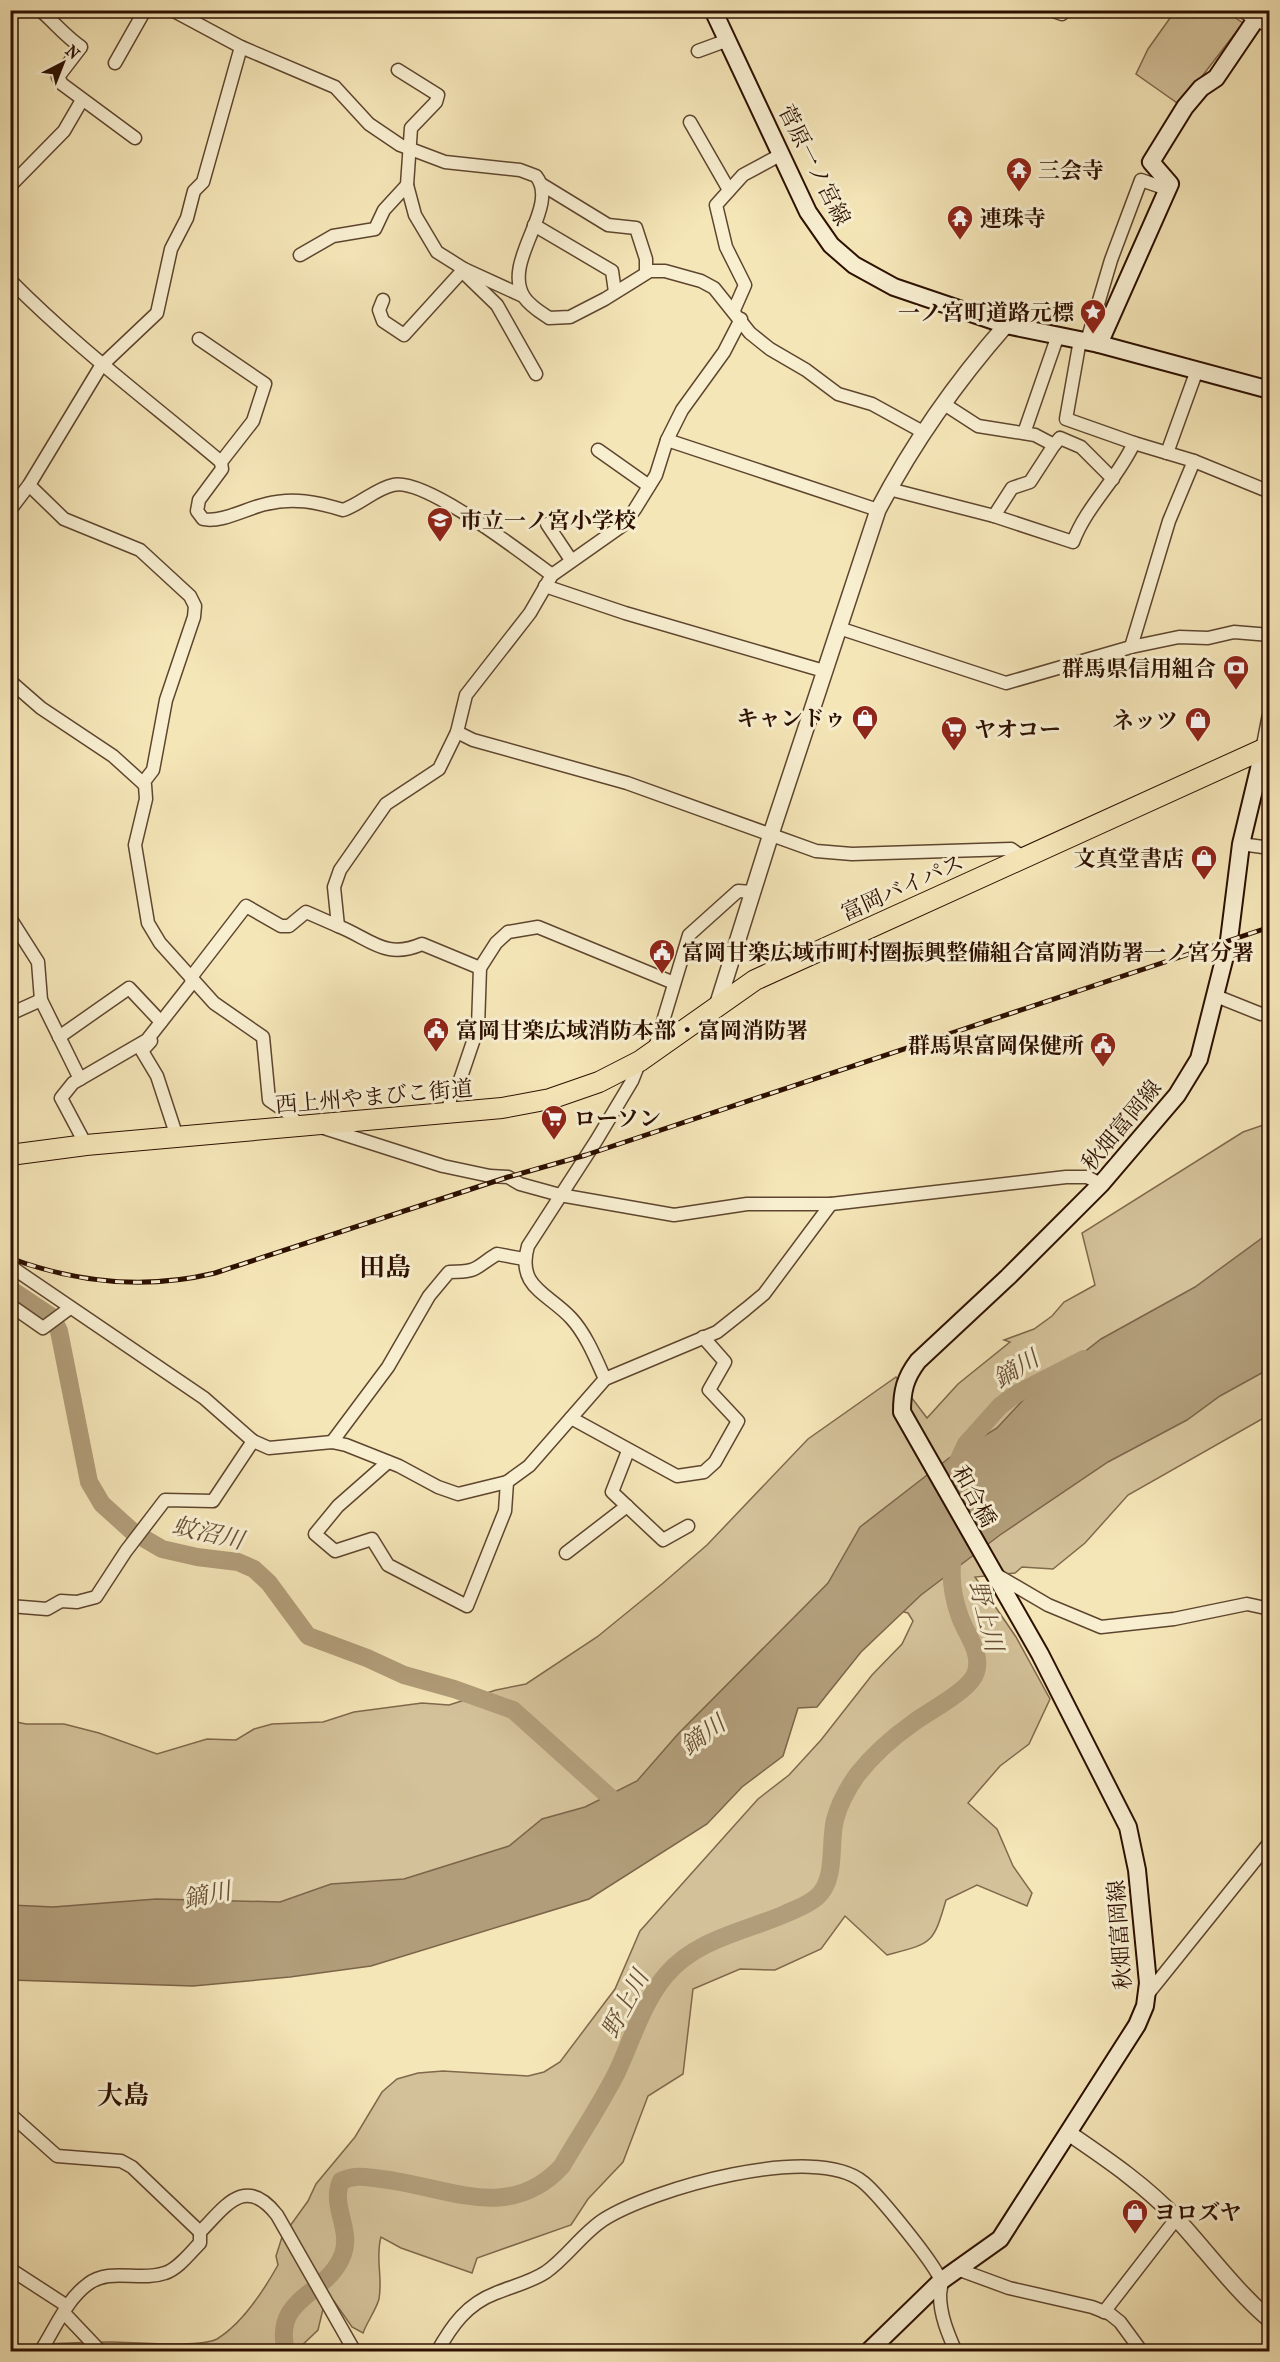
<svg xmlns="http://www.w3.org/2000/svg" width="1280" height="2362" font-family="'IM FELL French Canon','Noto Serif JP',serif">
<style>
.green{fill:#d3c199;stroke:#80684c;stroke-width:1.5}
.water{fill:#b19d79;stroke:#7c6449;stroke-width:1.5}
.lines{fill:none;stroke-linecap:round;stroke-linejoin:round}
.river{stroke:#b19d79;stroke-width:18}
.minor-casing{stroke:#5e452e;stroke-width:15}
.tertiary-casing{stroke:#5e452e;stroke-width:18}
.secondary-casing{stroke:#2c0f00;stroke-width:20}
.trunk-casing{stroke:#2c0f00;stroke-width:22}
.minor{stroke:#f8efd1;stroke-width:12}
.tertiary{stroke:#f8efd1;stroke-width:15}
.secondary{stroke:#f8efd1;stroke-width:16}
.trunk{stroke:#f5e6b8;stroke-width:20}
.rail-casing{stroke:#2c0f00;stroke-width:5}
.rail{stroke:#f8efd1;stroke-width:3;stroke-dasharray:9;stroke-linecap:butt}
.labels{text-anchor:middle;stroke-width:6;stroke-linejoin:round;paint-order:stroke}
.street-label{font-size:22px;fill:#2c0f00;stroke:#f8efd1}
.poi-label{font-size:22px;font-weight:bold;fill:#2c0f00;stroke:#f8efd1;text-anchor:start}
.water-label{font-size:24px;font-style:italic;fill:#684f36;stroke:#f8efd1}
.quarter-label{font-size:26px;font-weight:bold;fill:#2c0f00;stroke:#f8efd1}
</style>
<rect width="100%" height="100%" fill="#f5e6b8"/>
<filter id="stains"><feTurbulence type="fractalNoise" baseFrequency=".00333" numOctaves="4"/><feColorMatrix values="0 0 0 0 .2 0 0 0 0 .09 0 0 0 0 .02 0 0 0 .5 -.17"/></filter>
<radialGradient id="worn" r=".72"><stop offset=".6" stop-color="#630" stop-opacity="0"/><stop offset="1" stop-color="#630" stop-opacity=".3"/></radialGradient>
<g class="green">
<path d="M1175 11H1225L1243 23 1180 105 1136 74 1148 49Z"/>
<path d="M1269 1123V1415L1128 1495 1085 1543 1053 1569 1022 1567 1015 1573 975 1577 1016 1637 1050 1699 1029 1744 1000 1766 968 1803 997 1829 1013 1866 1032 1893 1027 1906 977 1885 946 1900C933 1945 932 1943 887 1955L845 1916 821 1949 775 1970 740 1969 693 1989 683 2074 648 2096 623 2162 588 2199 571 2225 477 2258 472 2273 401 2248 381 2237C375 2258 383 2277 379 2299 376 2310 367 2322 363 2333L352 2327 334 2301 323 2309 318 2330 296 2351H11V2346C44 2344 78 2342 112 2342 133 2342 200 2348 217 2339 243 2323 264 2290 278 2265L276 2256 282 2237 308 2201 316 2184 355 2137 382 2092 397 2079 418 2073 443 2071 528 2076 544 2072 560 2062 615 1989 640 1931 758 1799 789 1775 821 1740 872 1675 902 1644 913 1621 908 1613 900 1611 537 1852 11 1966V1721L26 1724H64L99 1733 157 1754 207 1739 236 1740 254 1729 272 1724 323 1722 354 1712 422 1703 449 1705 496 1690 526 1684 597 1637 662 1584 707 1545 808 1439 896 1377 927 1418 958 1384 1010 1342 1004 1340 1034 1329 1052 1316 1064 1302 1095 1285 1082 1233 1243 1132Z"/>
</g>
<path class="water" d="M1269 1233V1369L1220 1396 1187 1420 1108 1462 1000 1535 921 1595 861 1652 817 1707 798 1708 783 1756 742 1787 707 1824 589 1899 371 1966 290 1977 193 1986 11 1980V1905L53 1907 156 1899 280 1902 331 1884 404 1879 509 1846 542 1819 585 1807 637 1781 678 1734 828 1583 860 1527 949 1458 997 1428 1023 1400 1101 1339 1195 1287Z"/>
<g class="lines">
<g class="river">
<path d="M10 1289 52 1317 59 1331 89 1482 102 1504 133 1532 162 1549 197 1557 238 1562 254 1569 269 1583 308 1636 367 1658 404 1675 454 1689 513 1710 612 1799 622 1813"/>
<path d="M954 1470 966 1444 1000 1406 1016 1394 1084 1359"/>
<path d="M286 2352C272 2295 328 2296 343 2254 352 2229 330 2205 341 2181 356 2174 365 2177 381 2179 446 2186 509 2224 562 2166 580 2135 601 2104 617 2072 632 2040 643 2002 666 1975 697 1939 743 1932 785 1914 796 1909 808 1905 817 1897 837 1879 829 1844 835 1820 839 1804 848 1788 857 1775 872 1756 893 1737 913 1723 929 1711 971 1690 976 1672 982 1652 966 1634 960 1617 952 1595 949 1573 954 1550"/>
</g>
<g class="minor-casing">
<g id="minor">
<path d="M40 10C55 23 65 36 81 47L58 77 62 84 135 138"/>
<path d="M172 10 241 47 335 87 369 124 400 145 445 162 520 170 536 176C561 207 501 261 524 297 530 306 540 312 549 318L570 317 605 299 650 271H665L701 281 714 288 750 333 770 349 806 370 838 394 872 404 923 432"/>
<path d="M1051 10 1062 14 1063 10"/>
<path d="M1240 10 1270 27"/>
<path d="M698 51 728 40"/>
<path d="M115 63 145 10"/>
<path d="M690 122 729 190"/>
<path d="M541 184 608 225 636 228 646 259V272"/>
<path d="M407 185 415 215 437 252 464 269 523 296"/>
<path d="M10 186 64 131 82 100"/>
<path d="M534 225 612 271 615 292"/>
<path d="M300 255 333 236 375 229 384 210 407 185 411 128 436 102 438 95 398 70"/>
<path d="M465 274 497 305 536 374"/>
<path d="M10 280C76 347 150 402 221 462"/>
<path d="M383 300 379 310 383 321 404 335 464 269"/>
<path d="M734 310 745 285 726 247 716 205 743 175 782 154"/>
<path d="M199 339 265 384 253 421 221 462 222 469 199 500 197 511 203 519C222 523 247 508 266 504 293 497 317 502 343 510 361 504 375 489 393 485 425 477 523 554 552 575"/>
<path d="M1080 340 1066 419 1134 443"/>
<path d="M1087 341 1111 260 1141 180 1167 189"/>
<path d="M944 404 978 426 1035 435 1054 445 1060 438 1081 447 1113 479"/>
<path d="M1024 433 1058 335"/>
<path d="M667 440 878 510"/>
<path d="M598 450 649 486"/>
<path d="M1167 453 1197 370"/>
<path d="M29 485 64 519 140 550 190 596 195 606 194 617 166 700 153 770 143 783"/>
<path d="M889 489 994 516 1012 488 1030 482 1054 445"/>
<path d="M10 510 29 485 101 366 157 313 171 249 187 218 194 191 203 182 241 47"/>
<path d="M994 516 1073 542C1087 505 1117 480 1134 443L1194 461 1270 492"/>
<path d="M547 524 571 560"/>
<path d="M545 586 625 613 824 671"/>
<path d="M839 628 1006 683 1131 647 1179 637 1208 638 1234 632 1270 635"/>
<path d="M1131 647 1169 521 1194 461"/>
<path d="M10 681 41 708 113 756 145 785 146 799 135 845 148 923 160 943 214 1003 263 1037 269 1100 288 1113 301 1127"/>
<path d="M457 732 473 740 627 783 816 851 852 854 1011 849 1024 858"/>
<path d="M1241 844 1270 848"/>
<path d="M10 918 38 962 41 1000 80 1079"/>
<path d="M338 926C371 939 385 960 422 944L480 968"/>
<path d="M1216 996 1261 1014 1270 1013"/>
<path d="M10 1014 41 1000"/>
<path d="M59 1037 129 988 161 1022"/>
<path d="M151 1041 142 1051 157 1076 177 1137"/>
<path d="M654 1051 689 935 738 891 753 892"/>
<path d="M449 1113 451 1088 460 1080 478 1027 480 968 496 943 508 932 538 927 674 983"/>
<path d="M321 1127 443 1166 490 1176 508 1177 520 1184 560 1195 674 1215 747 1204H831L1066 1177H1087L1101 1184"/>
<path d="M86 1145 61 1098 73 1083 147 1040 191 984 192 976 246 906 281 926H289L306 912 338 926 334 887 340 870 386 804 439 769 457 732 466 695 530 613 552 575 623 525 635 509 656 475 667 440 682 410 724 352 741 319"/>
<path d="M10 1266 204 1398 253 1441 269 1448 332 1442 346 1445 399 1466 438 1487 458 1494 507 1482 529 1466 605 1379 717 1332 746 1309 764 1294 831 1204"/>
<path d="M10 1305 43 1328 70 1308"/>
<path d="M605 1379C596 1359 586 1334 571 1318 548 1293 516 1287 528 1246L596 1141 632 1081 640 1061"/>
<path d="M571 1418 677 1476 704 1472 715 1462 738 1421 709 1390 725 1362 703 1337"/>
<path d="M332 1442 388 1367 429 1296 449 1272C479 1272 474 1268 497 1254L524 1259"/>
<path d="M628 1451 612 1492 663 1540 688 1526"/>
<path d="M388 1462 338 1506 315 1534 335 1551 372 1539 388 1565 467 1606 505 1511 507 1482"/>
<path d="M566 1553 627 1506"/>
<path d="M995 1574 1048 1605 1101 1627 1174 1619 1247 1604 1270 1609"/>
<path d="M10 1606 47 1609 61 1601 77 1602 96 1597 126 1551 165 1500 213 1501 253 1441"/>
<path d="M1147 1995 1270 1842"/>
<path d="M10 2114 57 2156 121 2161 132 2167 200 2232"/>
<path d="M10 2269 67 2306"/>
<path d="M960 2270 1009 2288 1092 2307 1110 2314 1120 2322 1142 2352"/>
<path d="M1104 2312 1176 2219"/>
<path d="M64 2313 101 2352"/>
<path d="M40 2352C55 2329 66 2300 88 2284 110 2267 140 2282 165 2273 178 2269 190 2253 200 2243V2232C225 2207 245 2174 277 2215L355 2352"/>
<path d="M437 2352C452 2325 467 2304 496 2293 513 2286 531 2282 546 2272 567 2257 582 2234 603 2220 651 2189 815 2142 863 2182 877 2193 938 2267 941 2282 942 2286 940 2291 940 2295 940 2315 948 2334 956 2352"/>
</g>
</g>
<g class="tertiary-casing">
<g id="tertiary">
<path d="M1264 748 1270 717"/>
<path d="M717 1006 771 834 878 510C913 443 956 382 1006 325"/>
<path d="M1070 2134C1108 2160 1145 2185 1177 2219 1208 2253 1235 2290 1270 2320"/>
</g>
</g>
<g class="secondary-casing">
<g id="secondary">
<path d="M713 10 808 212 831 245 854 265 894 287 1006 325 1099 344 1270 390"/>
<path d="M1099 344 1170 184 1151 162 1185 107 1201 88 1216 78 1256 19"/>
<path d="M868 2352 941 2281 1000 2239 1137 2025 1145 2006 1148 1983 1137 1870 1128 1827 1040 1654 902 1412C902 1391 905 1378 918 1361L1008 1277 1101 1184 1177 1095 1199 1059 1229 940 1241 844 1264 748"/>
</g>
</g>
<g class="trunk-casing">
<path id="trunk" d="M10 1155 86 1145 502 1108 550 1099 599 1082 640 1061 755 980 1270 746"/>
</g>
<use href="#minor" class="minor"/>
<use href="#tertiary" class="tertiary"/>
<use href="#secondary" class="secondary"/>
<use href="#trunk" class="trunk"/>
<g class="rail-casing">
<path id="rail" d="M10 1258C77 1283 145 1290 215 1273L508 1177 586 1155 1270 927"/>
</g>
<use href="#rail" class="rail"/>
</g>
<defs>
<g id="temple-pin" transform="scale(1.35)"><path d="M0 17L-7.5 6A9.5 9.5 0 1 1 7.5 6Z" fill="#8f2418" stroke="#f8efd1"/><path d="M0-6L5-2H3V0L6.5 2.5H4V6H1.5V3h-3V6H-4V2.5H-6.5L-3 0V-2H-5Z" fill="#fff"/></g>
<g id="sight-pin" transform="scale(1.35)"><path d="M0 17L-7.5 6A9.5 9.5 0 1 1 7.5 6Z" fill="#8f2418" stroke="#f8efd1"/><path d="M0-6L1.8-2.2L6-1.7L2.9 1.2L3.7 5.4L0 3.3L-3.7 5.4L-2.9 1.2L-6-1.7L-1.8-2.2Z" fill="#fff"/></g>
<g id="school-pin" transform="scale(1.35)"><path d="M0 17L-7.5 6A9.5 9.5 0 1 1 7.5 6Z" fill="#8f2418" stroke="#f8efd1"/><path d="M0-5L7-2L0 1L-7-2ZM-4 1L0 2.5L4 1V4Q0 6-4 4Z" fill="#fff"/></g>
<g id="bank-pin" transform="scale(1.35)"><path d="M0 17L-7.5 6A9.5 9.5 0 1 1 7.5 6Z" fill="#8f2418" stroke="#f8efd1"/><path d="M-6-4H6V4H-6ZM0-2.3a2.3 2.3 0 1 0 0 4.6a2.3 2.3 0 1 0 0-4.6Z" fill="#fff"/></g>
<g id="shop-pin" transform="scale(1.35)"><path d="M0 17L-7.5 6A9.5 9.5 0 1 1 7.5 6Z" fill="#8f2418" stroke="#f8efd1"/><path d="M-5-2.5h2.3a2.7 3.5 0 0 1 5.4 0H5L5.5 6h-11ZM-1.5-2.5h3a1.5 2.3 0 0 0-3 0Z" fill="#fff"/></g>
<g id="supermarket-pin" transform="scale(1.35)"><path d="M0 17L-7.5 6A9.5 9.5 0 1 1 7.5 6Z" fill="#8f2418" stroke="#f8efd1"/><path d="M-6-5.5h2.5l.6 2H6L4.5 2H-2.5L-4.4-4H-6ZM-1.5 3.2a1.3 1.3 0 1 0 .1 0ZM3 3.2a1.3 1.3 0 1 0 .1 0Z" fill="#fff"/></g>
<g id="civic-pin" transform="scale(1.35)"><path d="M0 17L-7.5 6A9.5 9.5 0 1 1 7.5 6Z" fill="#8f2418" stroke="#f8efd1"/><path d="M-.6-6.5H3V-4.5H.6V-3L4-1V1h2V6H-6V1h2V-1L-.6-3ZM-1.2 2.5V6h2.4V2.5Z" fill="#fff"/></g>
</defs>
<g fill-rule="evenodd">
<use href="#temple-pin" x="1019" y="170"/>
<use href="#temple-pin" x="960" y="218"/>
<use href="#sight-pin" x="1093" y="312"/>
<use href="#school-pin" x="440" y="520"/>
<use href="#bank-pin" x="1236" y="668"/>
<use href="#shop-pin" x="865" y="718"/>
<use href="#shop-pin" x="1198" y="720"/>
<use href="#supermarket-pin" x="954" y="729"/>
<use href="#shop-pin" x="1204" y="858"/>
<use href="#civic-pin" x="662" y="952"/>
<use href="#civic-pin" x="436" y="1030"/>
<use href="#civic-pin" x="1103" y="1045"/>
<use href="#supermarket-pin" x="554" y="1118"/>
<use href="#shop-pin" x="1135" y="2212"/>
</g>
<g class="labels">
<g class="street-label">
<text transform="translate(815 165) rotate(63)" y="8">菅原一ノ宮線</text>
<text transform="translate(902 887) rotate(-24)" y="8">富岡バイパス</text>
<text transform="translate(374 1096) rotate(-5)" y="8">西上州やまびこ街道</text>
<text transform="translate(1121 1125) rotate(-50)" y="8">秋畑富岡線</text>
<text transform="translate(975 1496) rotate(61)" y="8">和合橋</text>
<text transform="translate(1119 1935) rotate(-94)" y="8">秋畑富岡線</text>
</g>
<g class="poi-label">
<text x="1038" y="178">三会寺</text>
<text x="980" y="226">連珠寺</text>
<text x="1074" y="320" text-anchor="end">一ノ宮町道路元標</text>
<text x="460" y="528">市立一ノ宮小学校</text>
<text x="1216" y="676" text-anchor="end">群馬県信用組合</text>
<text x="846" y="726" text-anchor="end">キャンドゥ</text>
<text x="1178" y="728" text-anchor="end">ネッツ</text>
<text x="974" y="737">ヤオコー</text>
<text x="1184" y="866" text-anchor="end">文真堂書店</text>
<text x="682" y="960">富岡甘楽広域市町村圏振興整備組合富岡消防署一ノ宮分署</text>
<text x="456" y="1038">富岡甘楽広域消防本部・富岡消防署</text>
<text x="1084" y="1053" text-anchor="end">群馬県富岡保健所</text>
<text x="574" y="1126">ローソン</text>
<text x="1154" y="2220">ヨロズヤ</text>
</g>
<g class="water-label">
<text transform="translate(1016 1369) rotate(-31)" y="8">鏑川</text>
<text transform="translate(208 1533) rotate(13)" y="8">蚊沼川</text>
<text transform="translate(986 1616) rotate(76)" y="8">野上川</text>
<text transform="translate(703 1735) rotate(-36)" y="8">鏑川</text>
<text transform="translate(207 1895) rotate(-11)" y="8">鏑川</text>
<text transform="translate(625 2004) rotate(-62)" y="8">野上川</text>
</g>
<g class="quarter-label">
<text x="385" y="1276">田島</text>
<text x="123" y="2104">大島</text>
</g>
</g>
<rect width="1280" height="2362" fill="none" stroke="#f5e6b8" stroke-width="36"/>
<rect x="12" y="12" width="1256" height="2338" fill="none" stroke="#2c0f00" stroke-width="3"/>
<rect x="18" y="18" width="1244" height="2326" fill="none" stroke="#2c0f00" stroke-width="1.5"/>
<g transform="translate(63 63) rotate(42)" stroke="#f8efd1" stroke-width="4.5" paint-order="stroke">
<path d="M0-4.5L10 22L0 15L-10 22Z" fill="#2c0f00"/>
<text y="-9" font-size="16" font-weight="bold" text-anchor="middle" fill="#2c0f00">N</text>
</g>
<rect width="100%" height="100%" filter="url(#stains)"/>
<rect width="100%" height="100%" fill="url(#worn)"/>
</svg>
